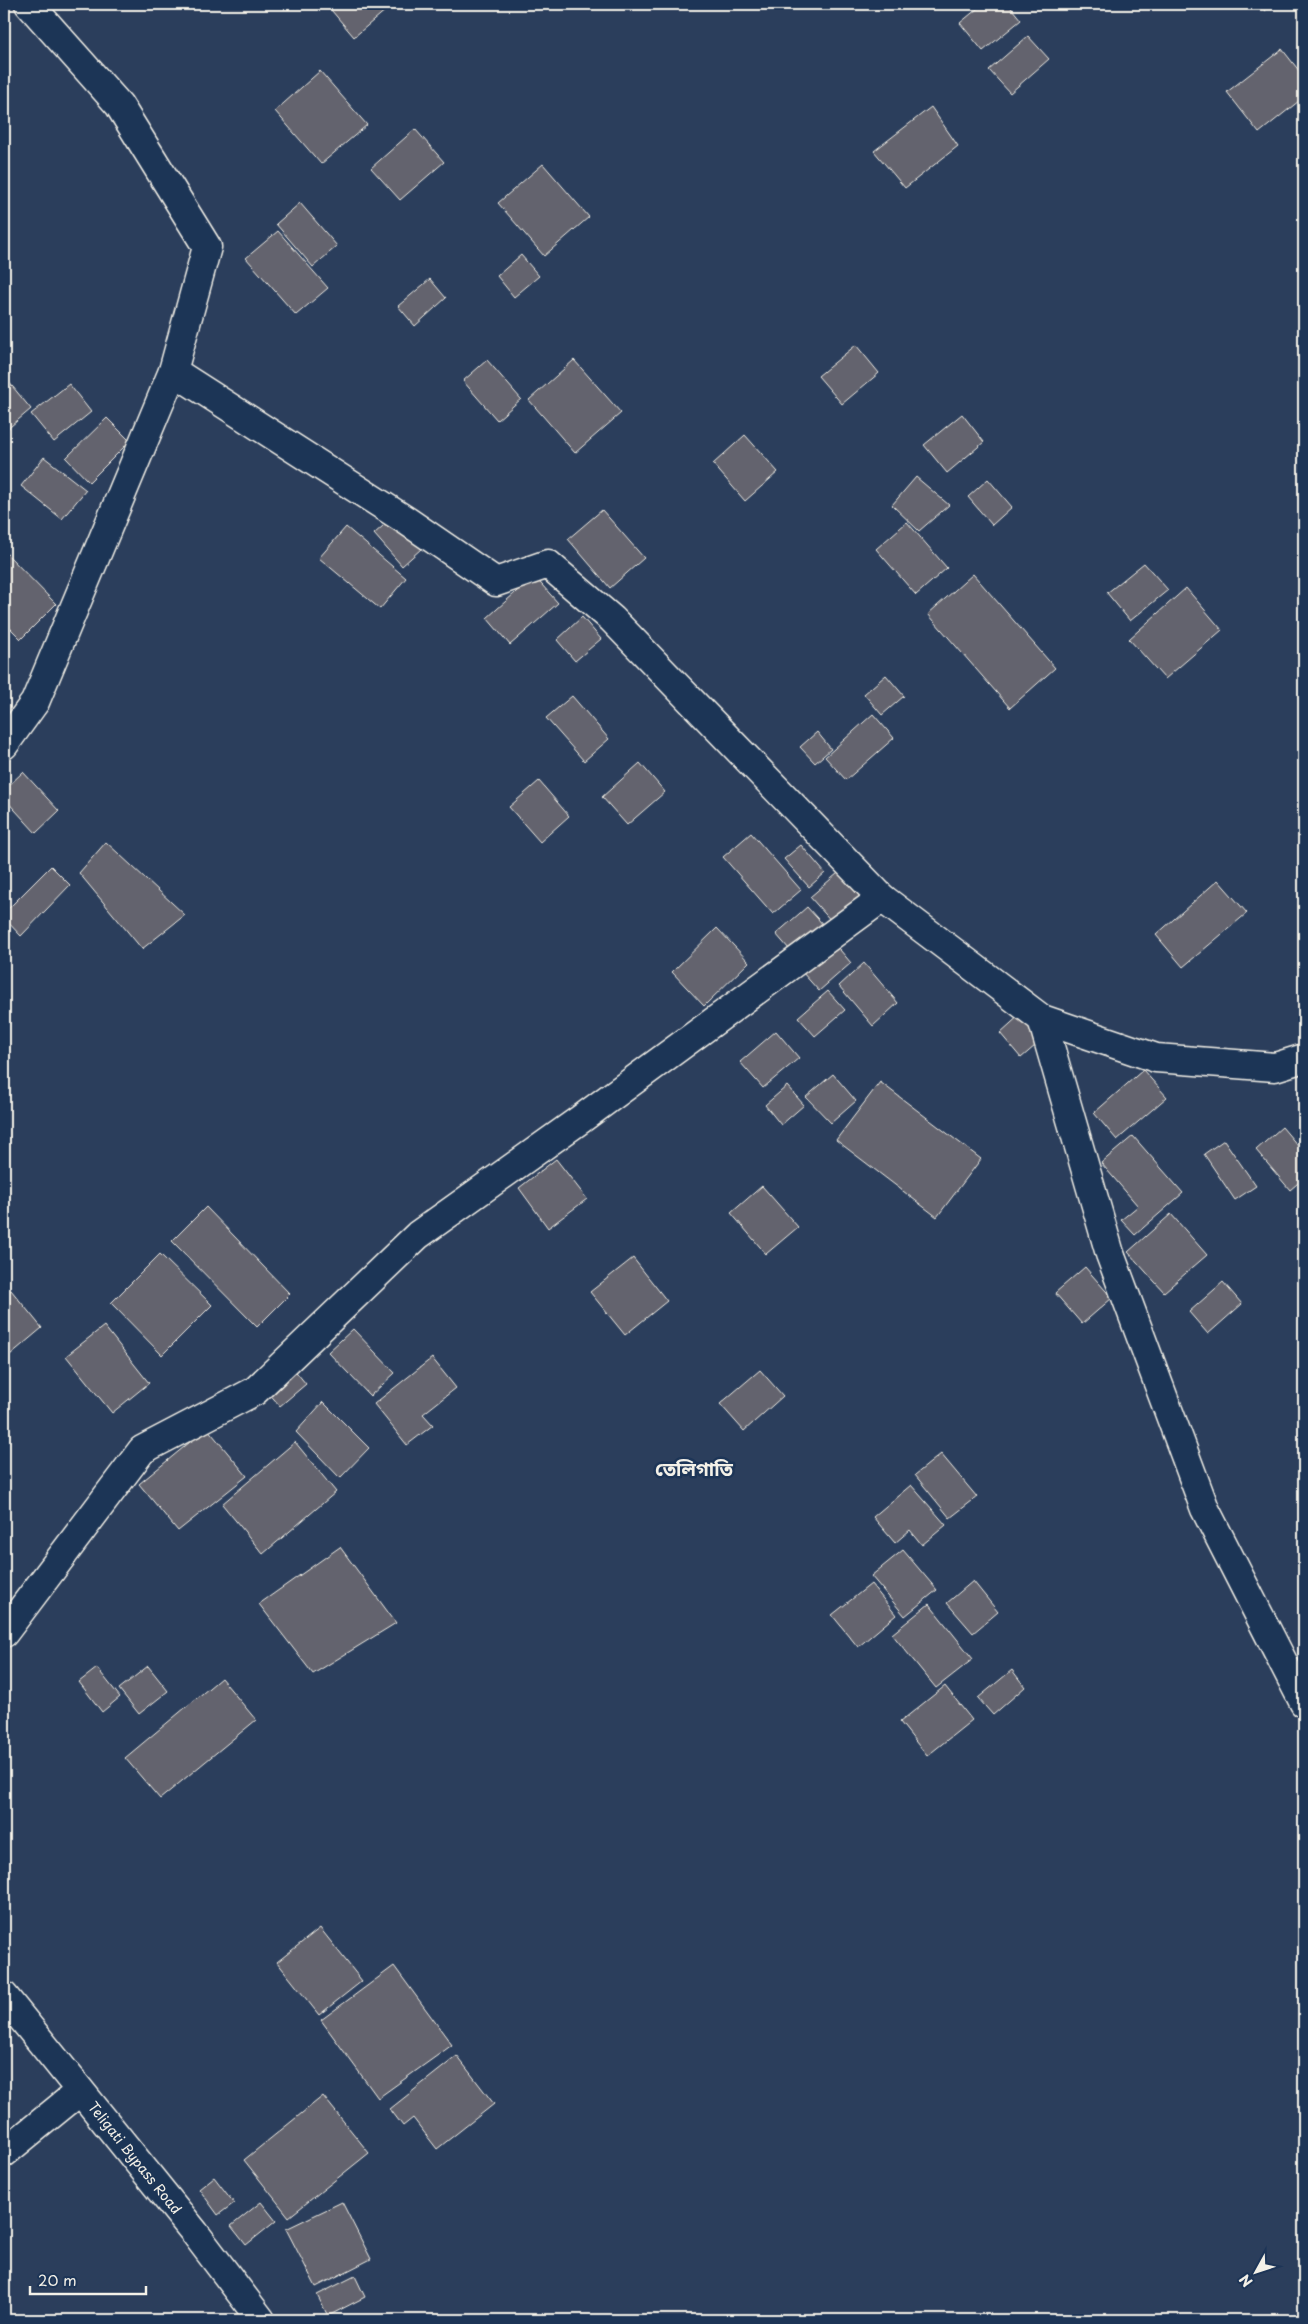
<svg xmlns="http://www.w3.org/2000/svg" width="1308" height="2324" font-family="'Playpen Sans','Noto Sans Bengali',sans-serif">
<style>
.building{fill:#64646e;stroke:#f4f1e8}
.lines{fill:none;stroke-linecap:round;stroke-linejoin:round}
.minor-casing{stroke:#f4f1e8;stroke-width:31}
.secondary-casing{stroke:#f4f1e8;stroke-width:31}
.minor{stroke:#1d3557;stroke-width:28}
.secondary{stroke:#1d3557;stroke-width:28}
.labels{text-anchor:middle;stroke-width:5;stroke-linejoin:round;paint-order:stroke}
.street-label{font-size:14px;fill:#f4f1e8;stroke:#1d3557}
.district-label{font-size:19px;font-weight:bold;fill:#f4f1e8;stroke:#1d3557}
</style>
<rect width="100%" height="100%" fill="#2b3e5c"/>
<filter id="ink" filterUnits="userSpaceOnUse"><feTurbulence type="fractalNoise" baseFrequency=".02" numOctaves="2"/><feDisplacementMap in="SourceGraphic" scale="10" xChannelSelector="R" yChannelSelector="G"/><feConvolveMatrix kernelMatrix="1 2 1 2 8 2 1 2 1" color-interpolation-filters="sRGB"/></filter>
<g filter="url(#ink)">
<g class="building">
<path d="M326 4H393L354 37Z"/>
<path d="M983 4H1008L1021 20 983 51 960 23Z"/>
<path d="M1259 4H1273L1265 11Z"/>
<path d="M1028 36 1049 59 1010 93 989 70Z"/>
<path d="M1282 49 1304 77V97L1259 133 1227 92Z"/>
<path d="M320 71 367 125 321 164 275 111Z"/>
<path d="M931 107 958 146 905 188 874 151Z"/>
<path d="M415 129 444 162 400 200 371 168Z"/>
<path d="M543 164 589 217 544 256 498 203Z"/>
<path d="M300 203 337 246 313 267 276 224Z"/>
<path d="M278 231 328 288 296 315 246 258Z"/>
<path d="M521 255 539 276 514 297 497 276Z"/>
<path d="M430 279 446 298 415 326 398 306Z"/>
<path d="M856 345 879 373 842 404 818 376Z"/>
<path d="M487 360 521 399 497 420 463 381Z"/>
<path d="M574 360 621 413 575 453 529 400Z"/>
<path d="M8 381 31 409 4 432V385Z"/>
<path d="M69 384 91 412 54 442 31 414Z"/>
<path d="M962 414 984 442 947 473 924 445Z"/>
<path d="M107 418 130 441 89 482 66 458Z"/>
<path d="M745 435 778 472 745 501 713 464Z"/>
<path d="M44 457 86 490 62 519 21 486Z"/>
<path d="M916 477 949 505 919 531 892 505Z"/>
<path d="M988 479 1012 507 992 525 968 497Z"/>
<path d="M602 510 644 558 610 588 568 539Z"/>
<path d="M393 517 421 549 402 566 374 534Z"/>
<path d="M907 522 947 568 916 595 876 549Z"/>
<path d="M346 527 406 578 380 609 319 558Z"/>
<path d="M5 552 56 604 21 639 4 622Z"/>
<path d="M1144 563 1168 590 1130 621 1107 593Z"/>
<path d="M973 574 1055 668 1010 708 928 614Z"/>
<path d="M534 576 558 603 510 645 487 618Z"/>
<path d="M1186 588 1222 630 1165 679 1129 639Z"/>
<path d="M582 617 601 639 575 661 557 640Z"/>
<path d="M886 675 904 696 882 715 864 694Z"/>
<path d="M572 696 609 739 584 761 546 718Z"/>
<path d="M873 714 894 738 846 780 825 757Z"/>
<path d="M817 732 831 749 815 763 800 747Z"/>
<path d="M640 763 665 792 627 825 602 797Z"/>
<path d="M23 772 59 811 36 833 4 798V790Z"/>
<path d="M539 781 569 816 540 842 509 807Z"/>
<path d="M751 833 801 890 773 914 723 857Z"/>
<path d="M106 842 185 915 142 949 79 873Z"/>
<path d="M801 845 825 873 809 887 784 859Z"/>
<path d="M51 866 70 885 21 936 4 918V913Z"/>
<path d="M845 867 867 892 833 923 810 897Z"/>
<path d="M1218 880 1247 913 1183 967 1156 935Z"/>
<path d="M807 907 827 929 796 957 776 934Z"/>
<path d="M717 928 749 962 704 1006 672 972Z"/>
<path d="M835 944 851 963 819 991 802 972Z"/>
<path d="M864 963 898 1003 873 1026 839 986Z"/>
<path d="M828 991 845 1010 815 1036 798 1017Z"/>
<path d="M1021 1014 1043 1039 1021 1058 1000 1033Z"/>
<path d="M776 1031 799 1058 763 1088 740 1062Z"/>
<path d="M1143 1070 1167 1097 1117 1140 1094 1113Z"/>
<path d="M833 1074 856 1101 831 1123 806 1097Z"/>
<path d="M880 1082 981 1159 937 1217 836 1140Z"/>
<path d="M787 1086 804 1105 781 1125 765 1105Z"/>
<path d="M1282 1127 1304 1153V1178L1290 1190 1256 1150Z"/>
<path d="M1133 1136 1183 1193 1135 1235 1121 1220 1138 1206 1101 1163Z"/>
<path d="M1224 1140 1256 1186 1235 1200 1204 1154Z"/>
<path d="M556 1159 587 1199 548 1228 519 1188Z"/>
<path d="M762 1186 798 1227 766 1254 731 1213Z"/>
<path d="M206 1207 290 1294 257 1327 172 1241Z"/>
<path d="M1171 1214 1207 1255 1164 1292 1128 1252Z"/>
<path d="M160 1254 212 1305 162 1355 111 1303Z"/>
<path d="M633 1258 667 1301 625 1335 590 1292Z"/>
<path d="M1085 1267 1112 1298 1082 1324 1055 1293Z"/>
<path d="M1223 1282 1242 1304 1208 1334 1189 1312Z"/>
<path d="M11 1290 42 1328 4 1360V1296Z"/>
<path d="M104 1326 149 1383 112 1413 66 1356Z"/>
<path d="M353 1329 395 1373 370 1396 328 1352Z"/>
<path d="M432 1358 456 1388 423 1414 433 1425 407 1445 374 1404Z"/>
<path d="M288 1362 306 1384 280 1406 262 1385Z"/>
<path d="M760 1370 783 1396 744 1431 720 1404Z"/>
<path d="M323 1402 369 1448 340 1478 296 1432Z"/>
<path d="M207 1428 247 1476 178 1531 139 1484Z"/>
<path d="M295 1442 336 1492 263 1554 222 1504Z"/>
<path d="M941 1454 977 1497 950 1518 915 1475Z"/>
<path d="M911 1485 946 1525 922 1545 910 1530 895 1543 873 1517Z"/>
<path d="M340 1547 396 1623 313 1674 259 1604Z"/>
<path d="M903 1550 937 1590 905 1616 871 1576Z"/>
<path d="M973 1581 998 1612 973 1633 947 1603Z"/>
<path d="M871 1584 896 1615 858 1647 832 1615Z"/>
<path d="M929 1604 973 1659 936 1688 892 1634Z"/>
<path d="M148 1666 168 1691 139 1714 119 1689Z"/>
<path d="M97 1668 120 1697 102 1712 79 1682Z"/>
<path d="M1012 1670 1025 1687 993 1715 978 1698Z"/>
<path d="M221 1678 256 1720 160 1799 125 1758Z"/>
<path d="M945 1686 972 1720 927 1756 900 1722Z"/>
<path d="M320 1928 362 1981 319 2015 277 1962Z"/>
<path d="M394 1966 452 2045 378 2098 321 2020Z"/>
<path d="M457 2056 494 2104 437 2149 413 2118 403 2126 390 2109Z"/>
<path d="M323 2096 369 2153 289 2217 244 2160Z"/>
<path d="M214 2177 234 2203 218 2215 199 2189Z"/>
<path d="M261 2202 276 2221 246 2245 231 2226Z"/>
<path d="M342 2202 371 2259 316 2287 286 2229Z"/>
<path d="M355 2276 365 2297 328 2316 317 2295Z"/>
</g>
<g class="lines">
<g class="minor-casing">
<g id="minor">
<path d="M29 4 119 105 207 247 173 371 407 521 496 582 548 564 612 619 882 898 1042 1019 1156 1058 1275 1067 1304 1058"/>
<path d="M4 745 35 702 173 371"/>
<path d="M1042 1019 1110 1254 1205 1509 1304 1703"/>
<path d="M4 1633 142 1450 255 1391 418 1235 581 1119 882 898"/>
<path d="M4 2153 80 2091"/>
</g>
</g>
<g class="secondary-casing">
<g id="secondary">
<path id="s1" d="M4 1996 195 2233 261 2320"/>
</g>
</g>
<use href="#minor" class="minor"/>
<use href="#secondary" class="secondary"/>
</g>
</g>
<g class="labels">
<g class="street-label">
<text dy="5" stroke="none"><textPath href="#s1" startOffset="208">Teligati Bypass Road</textPath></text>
</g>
<g class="district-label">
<text x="694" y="1476">তেলিগাতি</text>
</g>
</g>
<rect width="1308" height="2324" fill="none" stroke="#1d3557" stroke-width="20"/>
<rect x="10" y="10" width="1288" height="2304" fill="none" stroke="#f4f1e8" stroke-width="2" filter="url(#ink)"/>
<g transform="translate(1256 2272) rotate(230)" stroke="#1d3557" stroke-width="4" paint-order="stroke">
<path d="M0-4L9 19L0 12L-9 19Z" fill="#f4f1e8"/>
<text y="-8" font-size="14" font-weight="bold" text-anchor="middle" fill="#f4f1e8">N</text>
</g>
<path d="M30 2286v8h116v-8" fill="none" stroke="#f4f1e8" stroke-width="2.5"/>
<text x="38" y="2286" font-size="15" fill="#f4f1e8" stroke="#1d3557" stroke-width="4" paint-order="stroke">20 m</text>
</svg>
